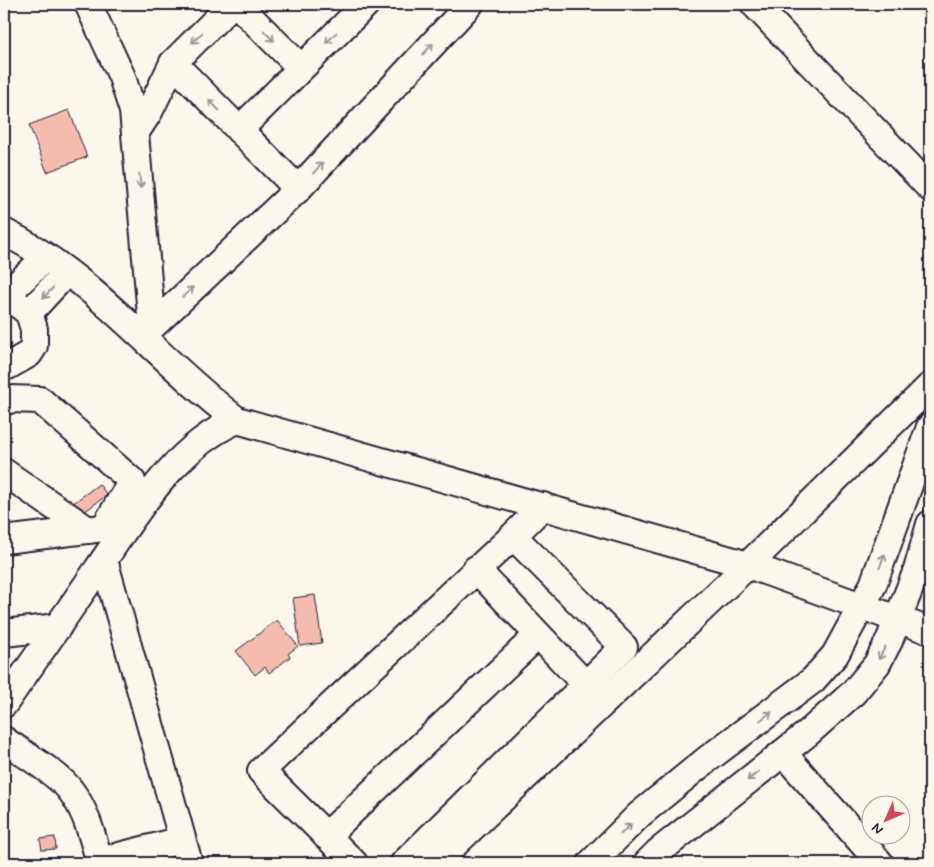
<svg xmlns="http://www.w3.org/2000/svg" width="934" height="867" font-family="Mynerve,sans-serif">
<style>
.building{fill:#f5bbae;stroke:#22223b}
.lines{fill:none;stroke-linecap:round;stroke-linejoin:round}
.minor-casing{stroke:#22223b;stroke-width:30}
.minor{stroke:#fbf7ec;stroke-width:26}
.oneway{stroke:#99979c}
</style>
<rect width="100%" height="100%" fill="#fbf7ec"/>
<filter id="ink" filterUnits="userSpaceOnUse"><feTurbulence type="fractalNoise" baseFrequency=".02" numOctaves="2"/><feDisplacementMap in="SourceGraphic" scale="10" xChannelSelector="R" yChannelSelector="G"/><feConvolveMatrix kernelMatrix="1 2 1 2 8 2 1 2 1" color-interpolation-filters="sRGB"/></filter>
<g filter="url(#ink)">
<g class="building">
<path d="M69 110 87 157 47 172 29 125Z"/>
<path d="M99 484 107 495 80 515 72 504Z"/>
<path d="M315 595 322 643 300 646 293 598Z"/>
<path d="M277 620 298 646 288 654 290 657 269 673 265 667 255 675 236 651Z"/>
<path d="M55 837 56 849 42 850 40 839Z"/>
</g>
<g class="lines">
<g class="minor-casing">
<g id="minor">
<path d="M88 4 122 77 133 111 152 326"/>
<path d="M237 4 301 68"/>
<path d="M754 4 930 188"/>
<path d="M173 63 298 189"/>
<path d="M239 130 366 4"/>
<path d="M136 132 149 112 173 63 232 4"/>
<path d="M4 232C95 277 157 360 237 420L748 565 930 631"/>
<path d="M4 293 29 313 34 329V346L29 354 8 366H4"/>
<path d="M6 295 46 257"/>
<path d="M29 313 67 272"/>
<path d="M142 336 298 189 470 4"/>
<path d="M4 402 10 399 40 400 132 481 104 528"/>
<path d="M4 472 88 530"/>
<path d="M4 540 120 526"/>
<path d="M104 560 189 863"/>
<path d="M476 569 586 685"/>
<path d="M4 633 58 627"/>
<path d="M4 704C35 660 66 615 97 570 135 515 173 448 237 420"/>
<path d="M4 740C22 753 59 774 71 791 87 812 93 839 100 863"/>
<path d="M783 753 880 863"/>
<path d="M326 836 538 635"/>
<path d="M99 861 182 840"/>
<path d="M354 863 261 771 513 536 543 506"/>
<path d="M404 863 624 647 513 536"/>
<path d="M435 863 748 565 930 386"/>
<path d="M591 863 639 815 705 761 813 680 835 655 873 585 930 427"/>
<path d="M647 863 658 852 808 733 854 692 877 664 889 641 917 570 930 524"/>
</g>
</g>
<use href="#minor" class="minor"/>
</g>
<defs><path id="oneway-shaft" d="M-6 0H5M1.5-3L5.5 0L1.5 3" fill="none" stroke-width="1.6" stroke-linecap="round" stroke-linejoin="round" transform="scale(1.25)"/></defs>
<g class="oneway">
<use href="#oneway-shaft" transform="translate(269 36) rotate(45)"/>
<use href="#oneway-shaft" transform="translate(197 38) rotate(135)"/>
<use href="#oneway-shaft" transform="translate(331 38) rotate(135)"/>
<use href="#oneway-shaft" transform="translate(428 49) rotate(-47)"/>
<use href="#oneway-shaft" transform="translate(214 105) rotate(-134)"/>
<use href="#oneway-shaft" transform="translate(318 168) rotate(-47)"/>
<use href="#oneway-shaft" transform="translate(140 181) rotate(85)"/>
<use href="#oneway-shaft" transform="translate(188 292) rotate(-43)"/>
<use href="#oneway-shaft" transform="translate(48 293) rotate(133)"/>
<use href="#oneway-shaft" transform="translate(882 561) rotate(-70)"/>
<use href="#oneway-shaft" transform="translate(882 653) rotate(117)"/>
<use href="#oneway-shaft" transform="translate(766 716) rotate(-37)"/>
<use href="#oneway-shaft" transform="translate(753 776) rotate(142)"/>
<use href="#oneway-shaft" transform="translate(626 829) rotate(-45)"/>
</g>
</g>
<rect width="934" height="867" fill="none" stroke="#fbf7ec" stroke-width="20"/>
<rect x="10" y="10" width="914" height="847" fill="none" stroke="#22223b" stroke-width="2" filter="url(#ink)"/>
<g transform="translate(886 820) rotate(225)"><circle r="24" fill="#fbf7ec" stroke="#a4a2a5"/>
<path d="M0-4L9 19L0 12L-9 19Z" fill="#d1495b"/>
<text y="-8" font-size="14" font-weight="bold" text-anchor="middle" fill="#22223b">N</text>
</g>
</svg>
